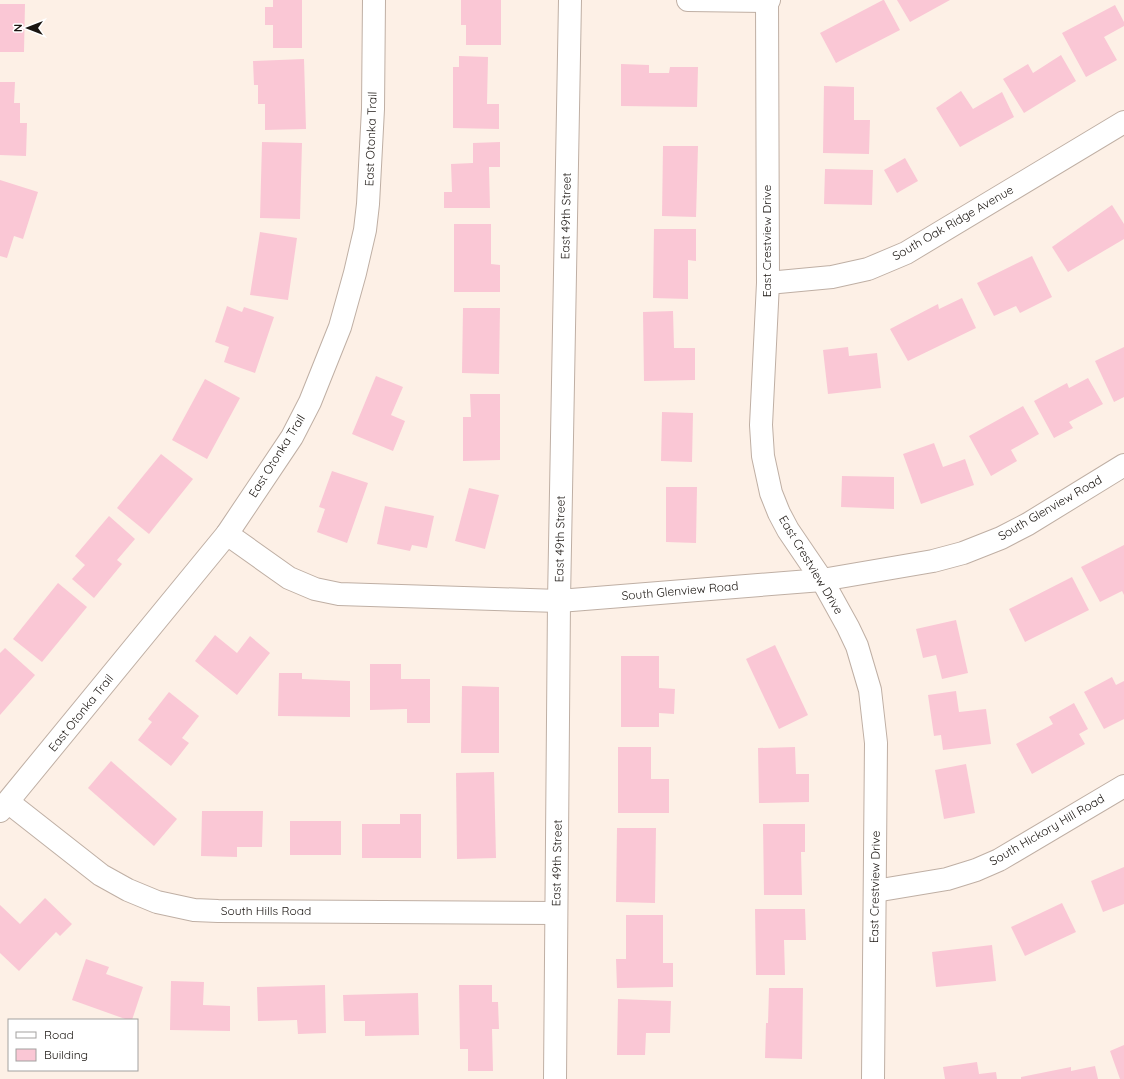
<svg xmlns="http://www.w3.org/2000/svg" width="1124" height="1079" font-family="Quicksand,sans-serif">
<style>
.building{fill:#fac7d5}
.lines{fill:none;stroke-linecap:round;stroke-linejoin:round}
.minor-casing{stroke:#bfafa4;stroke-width:24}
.tertiary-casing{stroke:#bfafa4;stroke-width:24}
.minor{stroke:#fff;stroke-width:22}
.tertiary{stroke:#fff;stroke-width:22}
.labels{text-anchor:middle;stroke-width:3;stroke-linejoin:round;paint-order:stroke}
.street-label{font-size:12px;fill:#1a1511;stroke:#fff}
</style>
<rect width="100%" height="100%" fill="#fdf0e6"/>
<g class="building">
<path d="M273 0H302V48H273V25H265V7H273Z"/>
<path d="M461 0H501V45H466V25H461Z"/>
<path d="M883 0H884L900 30 836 63 820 33Z"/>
<path d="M897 0H950L910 22Z"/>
<path d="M0 4H25L24 52H0Z"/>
<path d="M1115 5 1124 22V26L1104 37 1117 60 1086 77 1062 33Z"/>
<path d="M1061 55 1076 81 1024 113 1003 79 1028 64 1033 73Z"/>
<path d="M459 56 488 57 487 104H499V129L453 128V67H459Z"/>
<path d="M304 59 306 129 265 130V104H258V85H254L253 61Z"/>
<path d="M621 64 649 65V73H669L670 67H698L697 107 621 106Z"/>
<path d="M0 82H15L14 103H20V123H27L26 156 0 155Z"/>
<path d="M824 86 854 87V120H870L869 154 823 153Z"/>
<path d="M961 91 973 109 1002 92 1014 117 960 147 936 108Z"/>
<path d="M262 142 302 143 300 219 260 218Z"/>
<path d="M500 142V167H489L490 208H444V192H452L451 164 473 163V143Z"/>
<path d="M663 146H698L696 217 662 216Z"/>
<path d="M905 158 918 181 897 193 884 170Z"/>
<path d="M825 169 873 170 872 205 824 204Z"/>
<path d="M0 180 38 192 23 239 14 236 7 258 0 256Z"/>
<path d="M1112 205 1124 224V239L1068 272 1052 247Z"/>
<path d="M454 224H491V264L500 265V292H454Z"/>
<path d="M654 229H696V261L688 260V299L653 298Z"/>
<path d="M260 232 297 238 288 300 250 295Z"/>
<path d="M1032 256 1052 297 1020 313 1016 306 994 316 977 283Z"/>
<path d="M962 298 976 328 908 361 890 329 938 304 939 309Z"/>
<path d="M227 306 242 312 244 307 274 317 255 373 224 362 229 347 215 342Z"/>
<path d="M463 308H500L499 374 462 373Z"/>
<path d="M673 311 674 348H695V380L644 381 643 312Z"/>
<path d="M848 347 849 356 877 353 881 388 828 394 823 350Z"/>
<path d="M1124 347V397L1114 402 1095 361Z"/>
<path d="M376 376 403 387 391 415 405 421 393 451 352 434Z"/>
<path d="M1088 378 1103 404 1069 422 1073 428 1054 438 1034 401 1067 383 1069 388Z"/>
<path d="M205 379 240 398 207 459 172 440Z"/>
<path d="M470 394H500V460L463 461V417H471Z"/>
<path d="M1023 406 1039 434 1011 450 1017 461 991 476 969 436Z"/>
<path d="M662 412 693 413 692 462 661 461Z"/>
<path d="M934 443 943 467 965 459 974 485 921 504 903 454Z"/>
<path d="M161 454 193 479 149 534 117 508Z"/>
<path d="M332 471 368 483 347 543 317 532 325 509 319 507Z"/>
<path d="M842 476 894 477V509L841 507Z"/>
<path d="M666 487H697L696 543 666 542Z"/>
<path d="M469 488 499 495 485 549 455 541Z"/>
<path d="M385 506 434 516 427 548 412 545 410 551 377 544Z"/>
<path d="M109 516 135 539 117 560 122 564 94 598 72 579 85 565 75 556Z"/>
<path d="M1124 545V595L1122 591 1100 602 1081 567Z"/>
<path d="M1072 577 1089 610 1025 642 1009 609Z"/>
<path d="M58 583 87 607 42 662 13 639Z"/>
<path d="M956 620 968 673 942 679 936 655 923 658 916 629Z"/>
<path d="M215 635 237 653 250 636 270 653 237 695 195 661Z"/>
<path d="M775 645 808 715 779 729 746 659Z"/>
<path d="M5 648 35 675 0 715V653Z"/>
<path d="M621 656H659V688L675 689 674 714 659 713V727H621Z"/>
<path d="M370 664H401V679H430V723H407V709L370 710Z"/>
<path d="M279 673H302V679L350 681V717L278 716Z"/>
<path d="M1112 677 1116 685 1124 681V719L1104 729 1084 692Z"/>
<path d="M462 686 499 687V753H461Z"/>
<path d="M956 691 959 712 986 709 991 744 943 750 941 735 934 736 928 695Z"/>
<path d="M169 692 199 716 182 738 189 743 171 766 138 740 152 722 148 719Z"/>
<path d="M1074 703 1088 729 1079 734 1085 744 1032 774 1016 744 1053 724 1049 717Z"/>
<path d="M618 747H651V779H669V813H618Z"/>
<path d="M795 747 796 774H809V802L759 803 758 748Z"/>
<path d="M111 761 177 819 154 846 88 788Z"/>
<path d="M966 764 975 813 944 819 935 770Z"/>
<path d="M494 772 496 858 457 859 456 773Z"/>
<path d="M202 811H263L262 847H237V857L201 856Z"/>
<path d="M400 814H421V858H362V824H400Z"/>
<rect x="290" y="821" width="51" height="34"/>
<path d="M763 824H805V852H801L802 895H764Z"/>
<path d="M617 828H656L655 903 616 902Z"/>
<path d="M1124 867V904L1103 912 1091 881Z"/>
<path d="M45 898 72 924 60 936 56 932 19 971 0 953V905L20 924Z"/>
<path d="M1062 903 1076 932 1025 956 1011 927Z"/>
<path d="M755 909H805L806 940H784L785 975H756Z"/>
<path d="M626 915H663V963H673V987L617 988 616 959H626Z"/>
<path d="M992 945 996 981 936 987 932 952Z"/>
<path d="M86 959 109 967 106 974 143 987 132 1020H128L72 1000Z"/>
<path d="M171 981 204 982 203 1005 230 1006V1031L170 1030Z"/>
<path d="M325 985 326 1033 298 1034 297 1020 258 1021 257 987Z"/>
<path d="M459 985H492V1002H498L499 1029H492L493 1071H468V1049H460Z"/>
<path d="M769 988H803L802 1059 765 1058 766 1023H768Z"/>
<path d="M418 993 419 1035 365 1036V1021H344L343 995Z"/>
<path d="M618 999 671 1001 670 1033H646L645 1055H617Z"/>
<path d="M1124 1045V1079H1120L1110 1051Z"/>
<path d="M977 1062 979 1074 996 1072 997 1079H945L943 1067Z"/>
<path d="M1095 1066 1098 1079H1021V1077L1071 1067V1071Z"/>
</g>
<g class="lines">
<g class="minor-casing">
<g id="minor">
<path d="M688 0 767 1 769 0"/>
<path d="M767 1 768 283 761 425 763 456 771 493 779 513 788 530 822 580 848 627 857 646 870 690 876 743 873 1079"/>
<path d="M768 283 832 277 868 269 906 253 1124 122"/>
<path d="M227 534 289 578 315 589 339 594 559 601 822 580 933 561 963 553 1001 538 1028 524 1124 465"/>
<path d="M8 802 101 875 128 890 157 902 194 910 218 911 556 913"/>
<path d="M0 811 227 534 292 437 310 402 340 327 355 273 365 230 368 204 373 109 374 0"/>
<path d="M875 891 947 879 976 870 999 860 1124 786"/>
</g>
</g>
<g class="tertiary-casing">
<path id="tertiary" d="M555 1079 559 601 570 0"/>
</g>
<use href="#minor" class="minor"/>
<use href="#tertiary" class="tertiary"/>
</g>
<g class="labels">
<g class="street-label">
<text transform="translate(371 139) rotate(-88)" y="4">East Otonka Trail</text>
<text transform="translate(566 216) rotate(-89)" y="4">East 49th Street</text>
<text transform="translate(953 223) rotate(-30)" y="4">South Oak Ridge Avenue</text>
<text transform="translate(767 241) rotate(-90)" y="4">East Crestview Drive</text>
<text transform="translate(277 456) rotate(-58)" y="4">East Otonka Trail</text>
<text transform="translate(1050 508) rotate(-30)" y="4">South Glenview Road</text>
<text transform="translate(560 539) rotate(-89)" y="4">East 49th Street</text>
<text transform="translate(811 565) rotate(59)" y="4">East Crestview Drive</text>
<text transform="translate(680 591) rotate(-5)" y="4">South Glenview Road</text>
<text transform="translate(81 713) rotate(-51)" y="4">East Otonka Trail</text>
<text transform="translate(1047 830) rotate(-30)" y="4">South Hickory Hill Road</text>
<text transform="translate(557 863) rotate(-89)" y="4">East 49th Street</text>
<text transform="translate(875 887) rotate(-89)" y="4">East Crestview Drive</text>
<text x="266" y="915">South Hills Road</text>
</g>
</g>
<rect x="8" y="1019" width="130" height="52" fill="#ffffff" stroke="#a3a1a0"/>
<rect x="16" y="1032" width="20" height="6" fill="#ffffff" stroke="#a3a1a0"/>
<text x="44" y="1039" font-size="12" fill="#1a1511">Road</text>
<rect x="16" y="1049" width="20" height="12" fill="#fac7d5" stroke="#a3a1a0"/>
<text x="44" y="1059" font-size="12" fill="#1a1511">Building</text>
<g transform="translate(28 28) rotate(270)" stroke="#ffffff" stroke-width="3" paint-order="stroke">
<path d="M0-3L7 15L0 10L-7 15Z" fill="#1a1511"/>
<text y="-6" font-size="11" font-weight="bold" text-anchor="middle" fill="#1a1511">N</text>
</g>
</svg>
